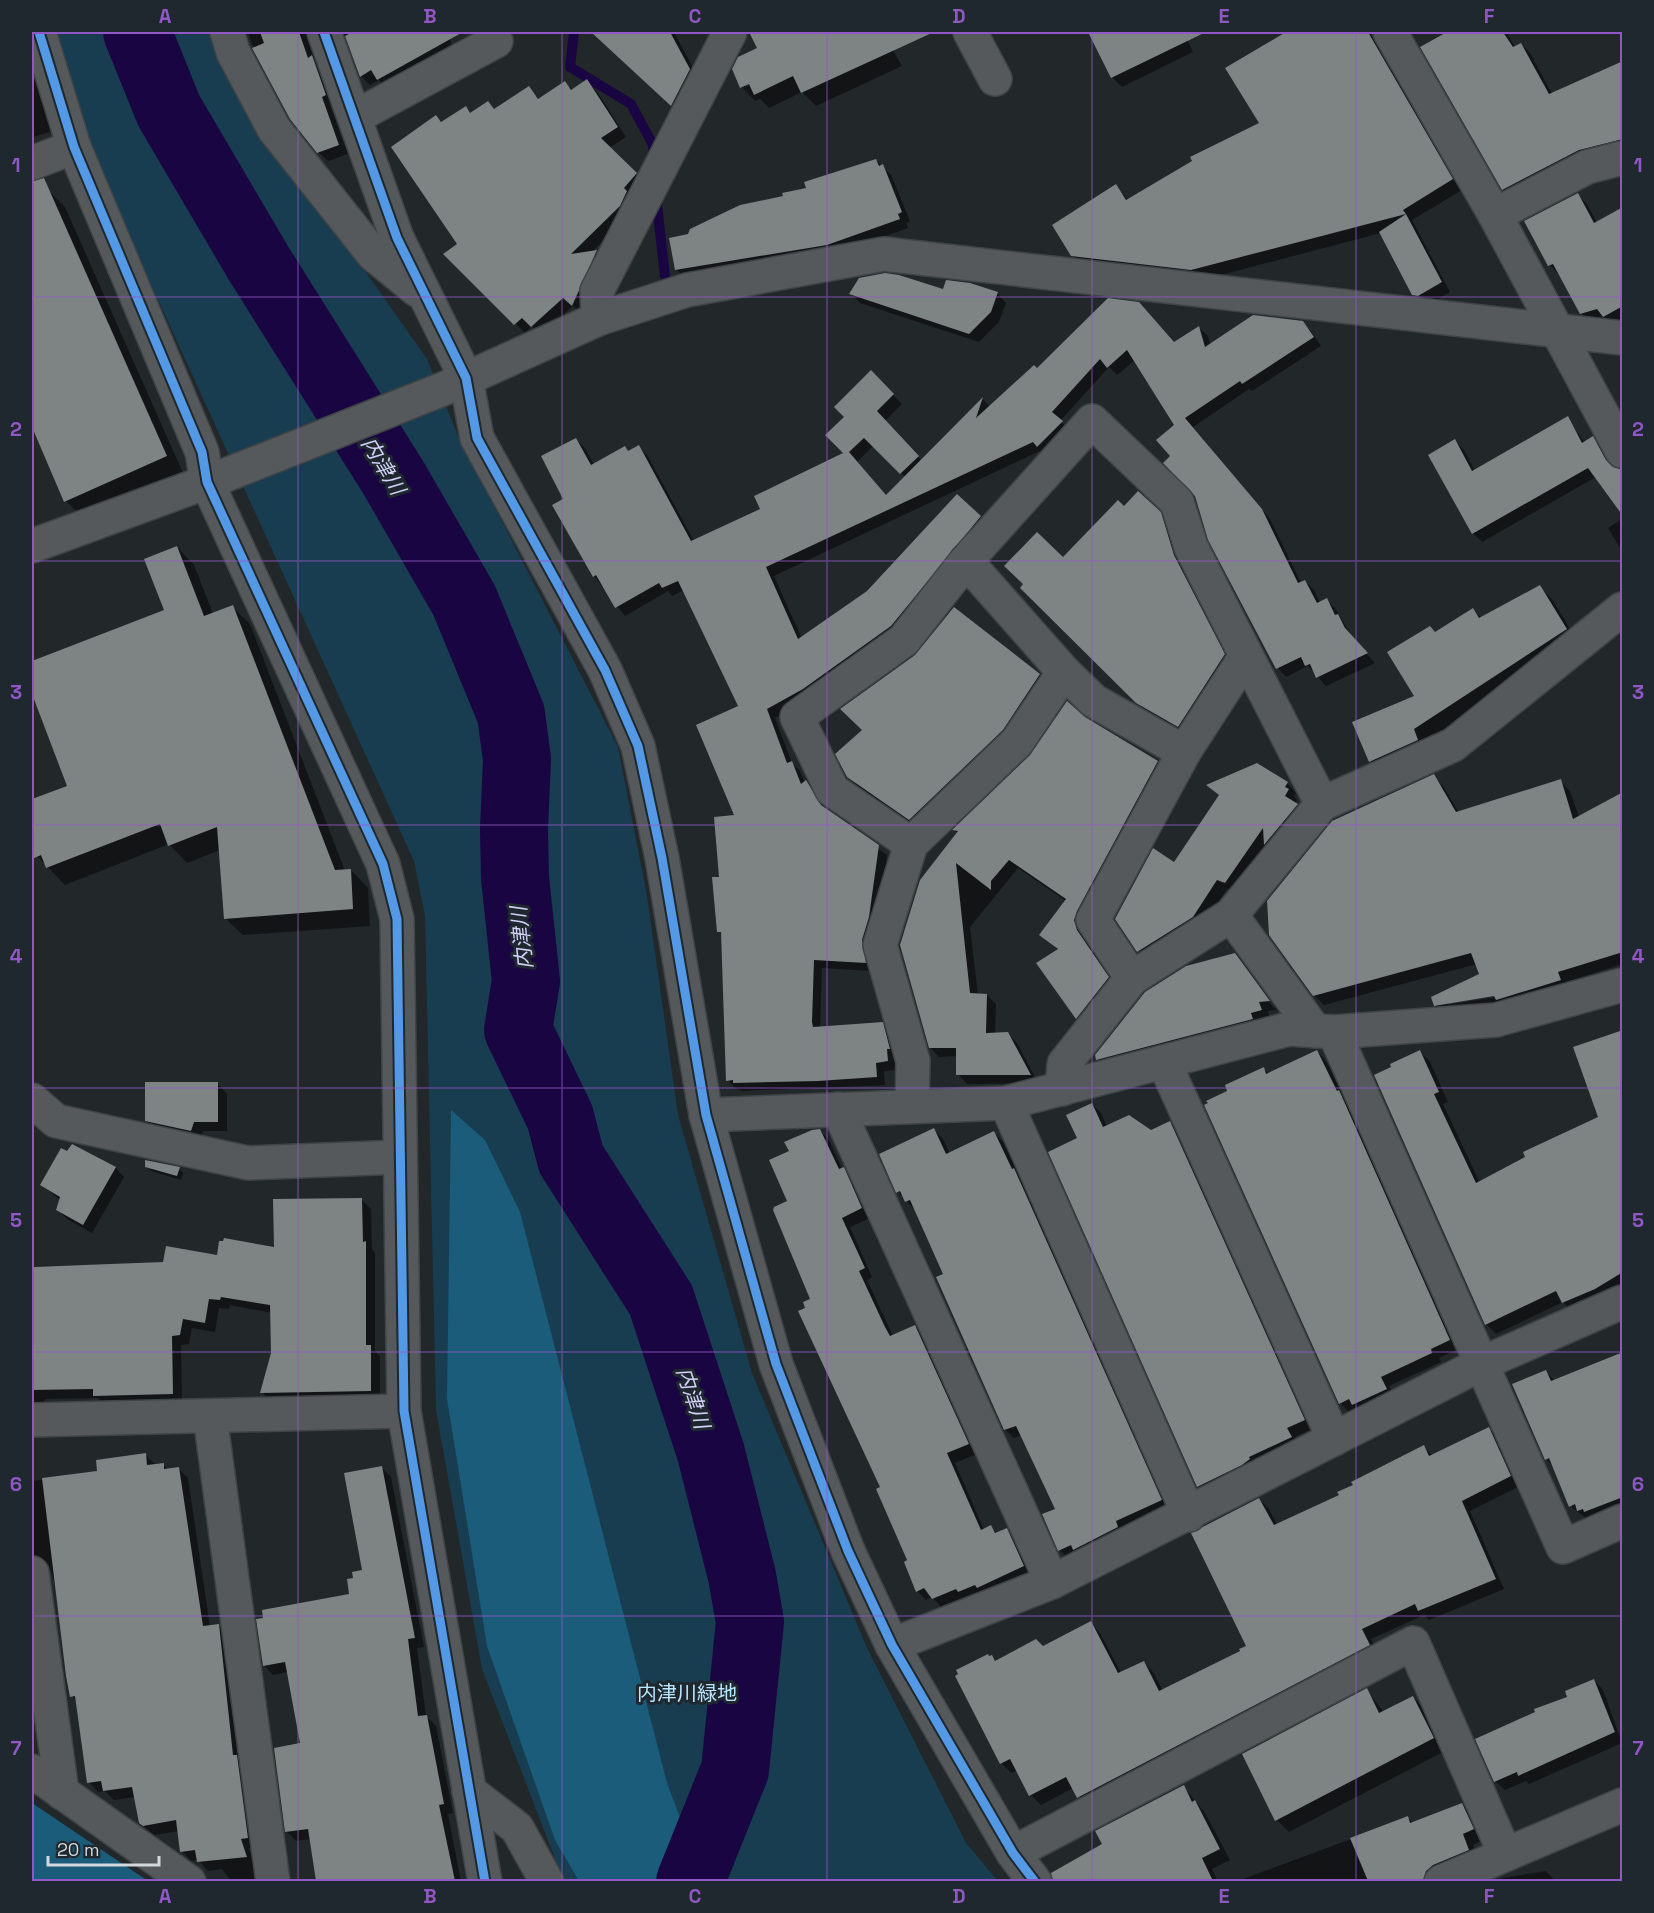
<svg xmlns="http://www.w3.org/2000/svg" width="1654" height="1913" font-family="'Space Grotesk','Noto Sans JP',sans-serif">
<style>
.green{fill:#183d51}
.forest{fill:#1a5c7a}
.shadow{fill:#0007;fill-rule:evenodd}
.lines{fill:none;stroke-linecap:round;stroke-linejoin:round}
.stream{stroke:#1a0543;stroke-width:10}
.river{stroke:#1a0543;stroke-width:68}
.building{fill:#7e8384}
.minor-casing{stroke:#3f4446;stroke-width:36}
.minor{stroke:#55595b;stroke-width:33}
.cycleway-casing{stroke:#1f282e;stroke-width:13}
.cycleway{stroke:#5399e6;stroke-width:9}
.grid{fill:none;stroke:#9157c6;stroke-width:1.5;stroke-opacity:0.55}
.labels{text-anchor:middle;stroke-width:6;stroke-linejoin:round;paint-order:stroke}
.park-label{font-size:20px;fill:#bae5ff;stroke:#1f282e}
.water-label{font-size:21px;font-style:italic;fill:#d3d0fa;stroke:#1f282e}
.neatline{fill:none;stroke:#9157c6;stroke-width:2}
.grid-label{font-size:20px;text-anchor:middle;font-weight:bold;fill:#9157c6}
</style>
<rect width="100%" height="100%" fill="#22272a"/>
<path class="green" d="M54 32H215L318 204 427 359 458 436 618 747 647 896 678 1115 752 1373 867 1648 966 1843 998 1881 566 1882 559 1869 482 1669 436 1410 425 916 414 861 88 146Z"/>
<g class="forest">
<path d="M451 1110 485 1140 520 1212 667 1783 704 1881H579L555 1840 487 1646 447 1399Z"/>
<path d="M32 1803 148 1881H32Z"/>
</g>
<g class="shadow">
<path d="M248 32H318L335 104 331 107 348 154 328 161 318 152 291 118 252 44Z"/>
<path d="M343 32H450L452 52 388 89 379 80 370 85 361 76Z"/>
<path d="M604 32H674L699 79 681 114 615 52Z"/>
<path d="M753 32H883L902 66 816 106 802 92 769 108 760 99 755 101 742 87 759 49ZM757 82 745 87V84Z"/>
<path d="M1096 32H1187L1184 33 1193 52 1122 87 1113 78 1091 34Z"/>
<path d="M1309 32H1369L1462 190 1412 220 1450 292 1428 305 1423 304 1413 294 1381 233 1202 280 1083 266 1072 255 1116 186 1129 201 1261 124 1267 58Z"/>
<path d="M1450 32H1506L1515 47 1521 44 1530 53 1552 94 1622 62V150L1512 198 1503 189 1422 48Z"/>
<path d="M32 75 41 88 51 132 32 137Z"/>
<path d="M587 81 596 90 626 137 609 148 645 183 628 215 591 253 596 252 605 260 581 314 573 306 541 335 532 326 525 333 445 254 459 244 436 117 443 123 465 108 471 114 488 102 495 110 529 88 539 99 565 83 573 91Z"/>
<path d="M876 160 891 175 910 221 906 223 908 228 836 254 685 278 676 269 689 236Z"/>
<path d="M40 188 48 190 65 207 183 473 83 518 66 501 32 424V191Z"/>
<path d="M1578 195 1587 204 1597 223 1622 208V321L1614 326 1607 318 1591 323 1581 313 1559 275 1550 265Z"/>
<path d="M944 291 997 293 1006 303 999 322 979 342 860 303 851 294Z"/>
<path d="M1109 300 1174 343 1199 328 1208 336 1210 345 1302 322 1311 331 1321 346 1252 391 1249 389 1193 427 1270 519 1301 583 1305 581 1314 590 1320 603 1326 600 1335 608 1353 639 1375 663 1326 686 1308 666 1286 677 1278 668 1196 495 1172 456 1176 425 1135 360 1117 375 1109 367 1060 421 1070 431 1047 455 1042 450 774 576 802 639 868 592 957 496 989 526 899 635 812 698 775 718 792 763 800 771 805 783 815 790 827 811 887 855 873 971 822 968 820 1028 882 1024 891 1033 896 1070 884 1071 885 1085 743 1091 736 1089 728 1080 722 935 719 931 737 816 740 707 684 590 672 596 668 591 625 616 594 576 554 505 565 499 576 440 585 448 594 465 639 447 647 455 694 541 762 510 846 454V417L871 372 902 404 885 421 922 461 983 399 990 407 1037 370ZM874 445 906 478 887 497 857 462Z"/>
<path d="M1567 418 1585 443 1592 438 1601 447 1615 469 1596 477 1482 542 1473 533 1455 441 1464 450 1475 471Z"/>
<path d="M1138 493 1169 523 1233 664 1188 735 1147 712 1022 588 1063 559 1124 508Z"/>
<path d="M1622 519V551L1608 528Z"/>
<path d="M177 547 194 565 213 614 232 607 250 624 345 871 351 870 368 888 370 926 243 935 225 918 220 850 187 863 169 844 65 885 37 856 32 841V800L69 787 32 690V663L166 611Z"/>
<path d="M1539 587 1552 599 1578 642 1425 742 1383 774 1371 761 1417 697 1436 633 1473 610 1481 618Z"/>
<path d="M1039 675 1048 684 919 828 858 786 848 776Z"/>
<path d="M1084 719 1157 762 1166 771 1083 930 1086 941 1117 987 1085 1027 1077 1018 1038 964 1058 950 1041 935 1066 901 1018 868 970 927 978 995H987L996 1004 995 1034H1008L1017 1043 1038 1083 967 1084 958 1074V1056L939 1057 930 1047 958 834 955 830Z"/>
<path d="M1433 776 1443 786 1459 813 1560 781 1570 791 1579 817 1622 793V964L1566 982 1570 990 1445 1015 1435 1005 1481 975 1477 964 1324 1005 1314 995ZM1502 993V996L1447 1005 1451 1001Z"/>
<path d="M1287 783 1296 793 1294 796 1297 800 1295 804 1306 815 1274 854 1266 846 1235 892 1227 889 1202 927 1148 961 1117 919 1175 864 1220 796 1208 785Z"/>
<path d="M1235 955 1273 1007 1278 1010 1268 1011 1270 1019 1107 1069 1098 1059Z"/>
<path d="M1622 1031V1286L1573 1312 1563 1302 1496 1334 1486 1324 1420 1052 1430 1062 1448 1102 1443 1104 1480 1183 1600 1118Z"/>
<path d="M1317 1051 1326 1061 1348 1101 1458 1349 1439 1358 1441 1362 1389 1386 1395 1398 1363 1413 1358 1408 1349 1412 1340 1403 1229 1092 1264 1069 1269 1074Z"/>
<path d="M218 1084 227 1094V1131H203L200 1140 156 1130 146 1121Z"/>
<path d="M1092 1104 1101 1113 1107 1127 1151 1131 1170 1123 1178 1132 1312 1429 1295 1437 1299 1446 1207 1495 1198 1486 1050 1153 1079 1139Z"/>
<path d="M934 1130 943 1139 950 1154 994 1133 1003 1142 1023 1179 1169 1509 1068 1559 1060 1550 1057 1510 1022 1435 1014 1438 1005 1429 945 1275 915 1210 898 1192Z"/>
<path d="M820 1131 829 1140 842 1169 852 1177 870 1218 850 1227 872 1277 867 1280 893 1336 915 1326 924 1335 977 1454 955 1463 984 1530 991 1527 998 1534 1007 1530 1016 1539 1032 1575 942 1608 932 1597 926 1600 917 1591 882 1488 807 1309 812 1300 789 1201 791 1152Z"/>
<path d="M73 1145 116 1168 124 1177 92 1233 67 1219 58 1210 60 1200 42 1185Z"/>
<path d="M146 1166 179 1169 183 1173 181 1180 151 1171Z"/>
<path d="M361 1199 371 1209 372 1249 375 1253V1351L380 1356V1400L272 1402 262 1392 272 1353V1313L230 1305 229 1309 219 1308 215 1332 192 1328 189 1344 181 1345 182 1404 105 1405 98 1398 45 1399 44 1402H32V1266L164 1265 276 1249Z"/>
<path d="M1622 1352V1510L1588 1520 1571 1506 1555 1468 1546 1459V1372L1555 1381Z"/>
<path d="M1489 1429 1499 1439 1520 1486 1470 1511 1504 1589 1429 1620 1424 1615 1371 1639 1379 1655 1088 1807 1073 1788 1041 1805 1031 1795 1017 1770 1012 1773 1002 1764 957 1676 992 1657 997 1662 1043 1647 1090 1623 1100 1633 1121 1673 1144 1662 1153 1672 1163 1691 1249 1646 1259 1499 1269 1509 1277 1525 1341 1495 1424 1447 1433 1456Z"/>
<path d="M145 1455 155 1464 163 1465 169 1470 179 1469 188 1478 210 1627 219 1626 228 1635 257 1847 249 1848 260 1882H232L222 1869 208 1871 198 1860 191 1861 182 1851 179 1831 154 1835 140 1823 135 1797 114 1800 105 1791 98 1792 89 1782 77 1701 72 1696 58 1593 49 1565 40 1563 32 1567V1481L99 1472Z"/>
<path d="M382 1468 391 1477 424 1647 417 1648 426 1716 436 1726 453 1813 448 1814 461 1882H317L311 1839 296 1841 287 1832 301 1744 288 1672 273 1675 264 1665 351 1595 355 1579 364 1572Z"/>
<path d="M1594 1680 1603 1690 1622 1743 1529 1784 1526 1781 1505 1790 1495 1781 1569 1697Z"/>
<path d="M1366 1690 1384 1712 1413 1697 1425 1710 1445 1751 1289 1832 1277 1820Z"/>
<path d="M1183 1786 1205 1813 1230 1860 1212 1869 1218 1882H1067L1060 1869 1104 1844Z"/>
<path d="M1462 1805 1473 1815 1483 1840 1473 1845 1479 1861 1437 1882H1235L1408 1818 1413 1823Z"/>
<path d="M1546 1871 1556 1882H1494L1503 1878Z"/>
</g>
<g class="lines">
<g class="stream">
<path d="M574 32 570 67 631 104 653 145 654 160"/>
<path d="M656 196 665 276"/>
</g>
<path class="river" d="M137 32 169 111 259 264 393 477 464 600 511 714 517 759 514 829 515 878 526 981 518 1030 560 1117 571 1159 661 1300 711 1453 742 1576 750 1622 735 1770 690 1882"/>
</g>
<g class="building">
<path d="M260 32H299L308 58 312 55 326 95 322 97 339 145 317 153 290 119 252 48 264 43Z"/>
<path d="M353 32H463L377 80 371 70 360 77 345 36Z"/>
<path d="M591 32H670L690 69 671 106Z"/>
<path d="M749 32H934L801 93 793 76 754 95 749 84 740 88 732 69 738 57 757 48Z"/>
<path d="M1088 32H1206L1111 78Z"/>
<path d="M1286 32H1368L1453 179 1403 210 1406 214 1191 270 1071 256 1052 225 1116 184 1126 200 1192 161 1190 157 1259 123 1225 68Z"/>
<path d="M1447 32H1503L1513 47 1521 43 1549 94 1623 61V139L1579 150 1502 190 1420 47Z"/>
<path d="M587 79 618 127 601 138 637 173 624 188 627 191 620 206 571 254 597 250 572 306 563 298 531 327 522 318 514 325 443 254 457 244 391 147 436 115 441 122 466 106 470 113 488 101 494 109 529 86 538 99 565 81 571 90Z"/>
<path d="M876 159 879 166 883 164 902 212 898 214 900 219 827 245 675 270 669 238 688 234 690 229 740 205 783 196 782 193 806 188 804 182Z"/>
<path d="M44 178 167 456 64 502 32 427V181Z"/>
<path d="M1578 193 1594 223 1623 207V306L1603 317 1597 309 1580 314 1553 264 1548 266 1524 221Z"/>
<path d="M1406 214 1442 282 1418 296 1412 295 1379 232Z"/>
<path d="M885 273 899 275 943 289 946 280 970 283 998 292 991 312 969 334 849 294 859 278Z"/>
<path d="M1108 298 1139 302 1174 342 1199 326 1205 347 1253 315 1303 321 1314 337 1242 384 1240 381 1185 418 1262 509 1298 583 1305 580 1317 603 1327 598 1335 615 1338 614 1345 628 1368 653 1316 678 1310 664 1305 666 1301 657 1276 669 1208 540 1195 496 1163 463 1170 456 1156 440 1174 425 1127 350 1107 368 1100 359 1052 412 1063 421 1037 447 1033 442 766 567 798 639 867 591 957 494 981 516 891 626 803 689 767 709 787 763 792 761 801 784 806 780 821 805 879 845 869 917 862 940 866 963 814 960 812 1022 813 1027 883 1022 890 1049H887L888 1061 876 1063 877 1077 818 1081 733 1083V1080L726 1081 721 932H717L712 877H719L714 817 734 815 696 725 738 706 678 581 662 588 659 583 615 608 596 575 593 577 552 505 563 499 541 456 576 438 591 465 625 446 628 451 639 445 691 541 760 509 754 496 843 453 825 435 844 417 834 407 871 370 894 394 877 411 919 456 900 474 864 438 849 452 886 495 983 397 976 418 1034 365 1037 368Z"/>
<path d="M1568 416 1582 443 1593 436 1606 460 1613 467 1623 470V516L1588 468 1472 534 1428 455 1455 439 1472 471Z"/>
<path d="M1138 491 1161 512 1174 555 1225 654 1178 727 1136 703 1020 588 1023 584 1004 566 1037 532 1063 557 1118 500 1124 506Z"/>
<path d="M177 546 204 616 233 605 335 870 351 869 353 909 224 919 217 827 168 846 160 824 46 868 41 855 32 859V799L67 786 32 694V661L164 610 144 559Z"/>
<path d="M1540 585 1567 629 1414 729 1418 740 1369 762 1352 722 1414 696 1387 652 1430 626 1435 632 1473 608 1479 618Z"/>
<path d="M954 607 1040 674 1003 730 909 820 847 777 835 754 862 730 840 709 915 655Z"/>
<path d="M1067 701 1085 717 1158 761 1077 911 1074 920 1077 930 1109 977 1076 1019 1036 963 1058 949 1039 935 1066 899 1009 860 991 881V890L956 863 970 993 987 994 986 1033 1008 1032 1031 1075H956V1048H929L900 945 920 880 958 831 952 830 1030 755Z"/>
<path d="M1257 763 1288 782 1285 787 1289 789 1285 796 1298 804 1264 845 1263 828 1225 883 1217 880 1193 917 1137 952 1115 919 1153 848 1174 862 1219 795 1206 785Z"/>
<path d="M1434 774 1456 812 1561 779 1573 819 1623 792V952L1558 972 1561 980 1496 1000 1494 996 1434 1006 1431 997 1479 974 1471 953 1313 996 1269 935 1267 901 1332 821Z"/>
<path d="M1235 953 1270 1001 1259 1002 1262 1010 1251 1013 1253 1019 1096 1060 1095 1055 1145 992 1186 966Z"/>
<path d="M1623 1030V1272L1595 1289 1562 1303 1556 1291 1485 1325 1374 1075 1391 1067 1390 1064 1420 1050 1439 1092 1434 1094 1476 1183 1525 1157 1523 1152 1598 1117 1573 1047Z"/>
<path d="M1317 1050 1337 1091 1339 1090 1450 1340 1431 1349 1432 1353 1381 1377 1387 1389 1352 1405 1349 1399 1339 1404 1204 1105 1208 1103 1206 1101 1227 1091 1225 1085 1264 1067 1266 1074Z"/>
<path d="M145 1082H218V1122H194L191 1131 145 1121Z"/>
<path d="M1092 1103 1103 1127 1129 1115 1151 1130 1170 1121 1305 1420 1287 1428 1292 1437 1249 1457 1250 1459 1242 1465 1197 1487 1048 1152 1077 1138 1066 1115Z"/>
<path d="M934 1128 946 1154 994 1131 1012 1169 1014 1168 1162 1500 1116 1521 1118 1527 1073 1550 1071 1545 1058 1551 1042 1514 1055 1509 1016 1426 1004 1430 936 1277 943 1274 910 1200 905 1202 900 1191 896 1193 879 1154Z"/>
<path d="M820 1129 839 1169 844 1167 862 1208 842 1218 865 1268 859 1271 885 1327 890 1336 915 1325 969 1444 947 1453 981 1530 991 1525 995 1533 1007 1528 1024 1566 977 1588 975 1585 958 1592 956 1589 932 1599 924 1588 916 1592 904 1562 907 1560 876 1489 880 1487 798 1311 805 1308 803 1302 810 1299 773 1210 774 1207 787 1201 769 1160 789 1151 784 1142 812 1130Z"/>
<path d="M72 1144 116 1167 83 1225 56 1210 60 1197 40 1185 61 1148 67 1151Z"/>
<path d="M145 1160 180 1167 177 1176 145 1167Z"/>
<path d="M362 1198 363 1242 366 1241V1345H371V1391L260 1393 271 1353 270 1305 221 1297 220 1300 209 1299 205 1323 183 1319 180 1335 172 1336 173 1394 93 1396V1389L32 1390V1267L163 1262 166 1246 217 1255 219 1241H223L224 1238 274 1247 273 1199Z"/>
<path d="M1623 1352V1497L1584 1512 1583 1509 1577 1511 1575 1504 1569 1507 1549 1458 1545 1460 1512 1384 1546 1370 1551 1381Z"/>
<path d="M1489 1427 1511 1476 1462 1501 1496 1579 1418 1611 1415 1604 1362 1629 1370 1645 1077 1798 1066 1777 1029 1796 1010 1759 1000 1764 955 1676 958 1674 956 1670 988 1654 989 1656 992 1655 995 1661 1036 1639 1043 1646 1091 1621 1118 1673 1144 1661 1159 1691 1240 1651 1239 1649 1246 1646 1191 1533 1259 1498 1274 1525 1339 1495 1337 1492 1353 1485 1351 1482 1424 1445 1429 1456Z"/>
<path d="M146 1453 147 1465 164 1463V1469L179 1467 203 1626 219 1624 233 1755H237L248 1838 241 1839 247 1857 197 1862 195 1850 180 1852 176 1820 143 1826 139 1823 132 1787 103 1791 101 1781 87 1783 75 1696 70 1697 66 1676 42 1478 97 1471 96 1460Z"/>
<path d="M382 1466 415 1638 408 1639 418 1716 427 1715 444 1804 439 1805 455 1881H316L308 1829 285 1832 274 1748 300 1743 285 1662 263 1666 256 1619 263 1618 262 1610 349 1594 347 1579 353 1578 352 1572 362 1570 344 1473Z"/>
<path d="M1594 1679 1615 1732 1518 1776 1517 1772 1494 1782 1475 1739 1535 1712 1534 1709 1567 1697 1565 1691Z"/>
<path d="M1367 1688 1379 1713 1413 1696 1434 1738 1275 1821 1242 1754Z"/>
<path d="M1184 1785 1192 1802 1195 1800 1220 1849 1202 1858 1213 1881H1053L1051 1873 1102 1844 1095 1831Z"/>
<path d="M1462 1803 1474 1829 1463 1834 1469 1850 1433 1865 1426 1871 1423 1881H1368L1350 1838 1408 1816 1410 1823Z"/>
</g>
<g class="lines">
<g class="minor-casing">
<g id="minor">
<path d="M39 32 74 147 202 452 207 482 383 864 397 919 404 1411 485 1882"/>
<path d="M227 32 233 52 274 129 373 254 417 290"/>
<path d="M324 32 397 238 466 378 477 438 605 670 638 746 662 858 706 1115 776 1364 848 1551 892 1645 1013 1853 1035 1882"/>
<path d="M970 32 995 79"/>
<path d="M1390 32 1495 215 1622 451"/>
<path d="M355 117 496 41 490 32"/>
<path d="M32 163 74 147"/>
<path d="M1495 215 1587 167 1622 158"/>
<path d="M598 319 597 291 730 32"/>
<path d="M32 546 226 475 448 387 598 319 687 290 884 254 1622 338"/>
<path d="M966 561 1064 672 1094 701 1184 752"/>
<path d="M911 844 832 790 797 717 904 640 966 561 1092 421 1177 502 1191 547 1322 804"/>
<path d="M1231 915 1315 1031"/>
<path d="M1132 978 1093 920 1184 752 1246 656"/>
<path d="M1334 1032 1563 1547 1622 1521"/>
<path d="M1164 1062 1334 1439"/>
<path d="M1062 1089 1064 1064 1132 978 1231 915 1322 804 1453 745 1622 609"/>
<path d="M32 1100 56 1121 248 1163 400 1157"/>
<path d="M1006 1103 1189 1515"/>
<path d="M912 1106 913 1061 880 945 911 844 1017 742 1064 672"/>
<path d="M838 1109 1052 1582"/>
<path d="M706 1115 1006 1103 1289 1029 1334 1032 1496 1020 1622 985"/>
<path d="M210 1416 273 1882"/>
<path d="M32 1420 404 1411"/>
<path d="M32 1573 62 1793"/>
<path d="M892 1645 1052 1582 1483 1363 1622 1302"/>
<path d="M32 1771 189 1882"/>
<path d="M469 1791 517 1828 547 1882"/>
<path d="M1013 1853 1413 1643 1505 1854"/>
<path d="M1441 1882 1622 1805"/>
</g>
</g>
<use href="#minor" class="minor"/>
<g class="cycleway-casing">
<g id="cycleway">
<path d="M39 32 74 147 202 452 207 482 383 864 397 919 404 1411 485 1882"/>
<path d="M324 32 397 238 466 378 477 438 605 670 638 746 662 858 706 1115 776 1364 848 1551 892 1645 1013 1853 1035 1882"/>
</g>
</g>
<use href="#cycleway" class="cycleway"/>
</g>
<path class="grid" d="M298 32V1882M562 32V1882M827 32V1882M1092 32V1882M1356 32V1882M32 297H1622M32 561H1622M32 825H1622M32 1088H1622M32 1352H1622M32 1616H1622"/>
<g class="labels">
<g class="park-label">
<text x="687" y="1700">内津川緑地</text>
</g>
<g class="water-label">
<text transform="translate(383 466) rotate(59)" y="7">内津川</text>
<text transform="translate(522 938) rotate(-96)" y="7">内津川</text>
<text transform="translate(693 1398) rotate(72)" y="7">内津川</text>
</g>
</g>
<rect width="1654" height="1913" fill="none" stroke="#1f282e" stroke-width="66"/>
<path d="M48 1856v9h111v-9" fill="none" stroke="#d2d8dc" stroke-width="3"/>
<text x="57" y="1856" font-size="18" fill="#d2d8dc" stroke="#1f282e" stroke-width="4.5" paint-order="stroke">20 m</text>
<rect x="33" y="33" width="1588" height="1847" class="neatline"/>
<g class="grid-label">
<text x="165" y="23">A</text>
<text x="430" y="23">B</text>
<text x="695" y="23">C</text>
<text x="959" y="23">D</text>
<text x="1224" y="23">E</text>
<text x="1489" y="23">F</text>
<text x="16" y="172">1</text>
<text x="1638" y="172">1</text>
<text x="16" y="436">2</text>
<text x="1638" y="436">2</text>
<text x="16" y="699">3</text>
<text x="1638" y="699">3</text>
<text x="16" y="963">4</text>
<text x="1638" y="963">4</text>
<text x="16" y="1227">5</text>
<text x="1638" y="1227">5</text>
<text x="16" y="1491">6</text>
<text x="1638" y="1491">6</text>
<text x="16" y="1755">7</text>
<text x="1638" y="1755">7</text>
<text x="165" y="1903">A</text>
<text x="430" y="1903">B</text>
<text x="695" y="1903">C</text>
<text x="959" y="1903">D</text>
<text x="1224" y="1903">E</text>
<text x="1489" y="1903">F</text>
</g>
</svg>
